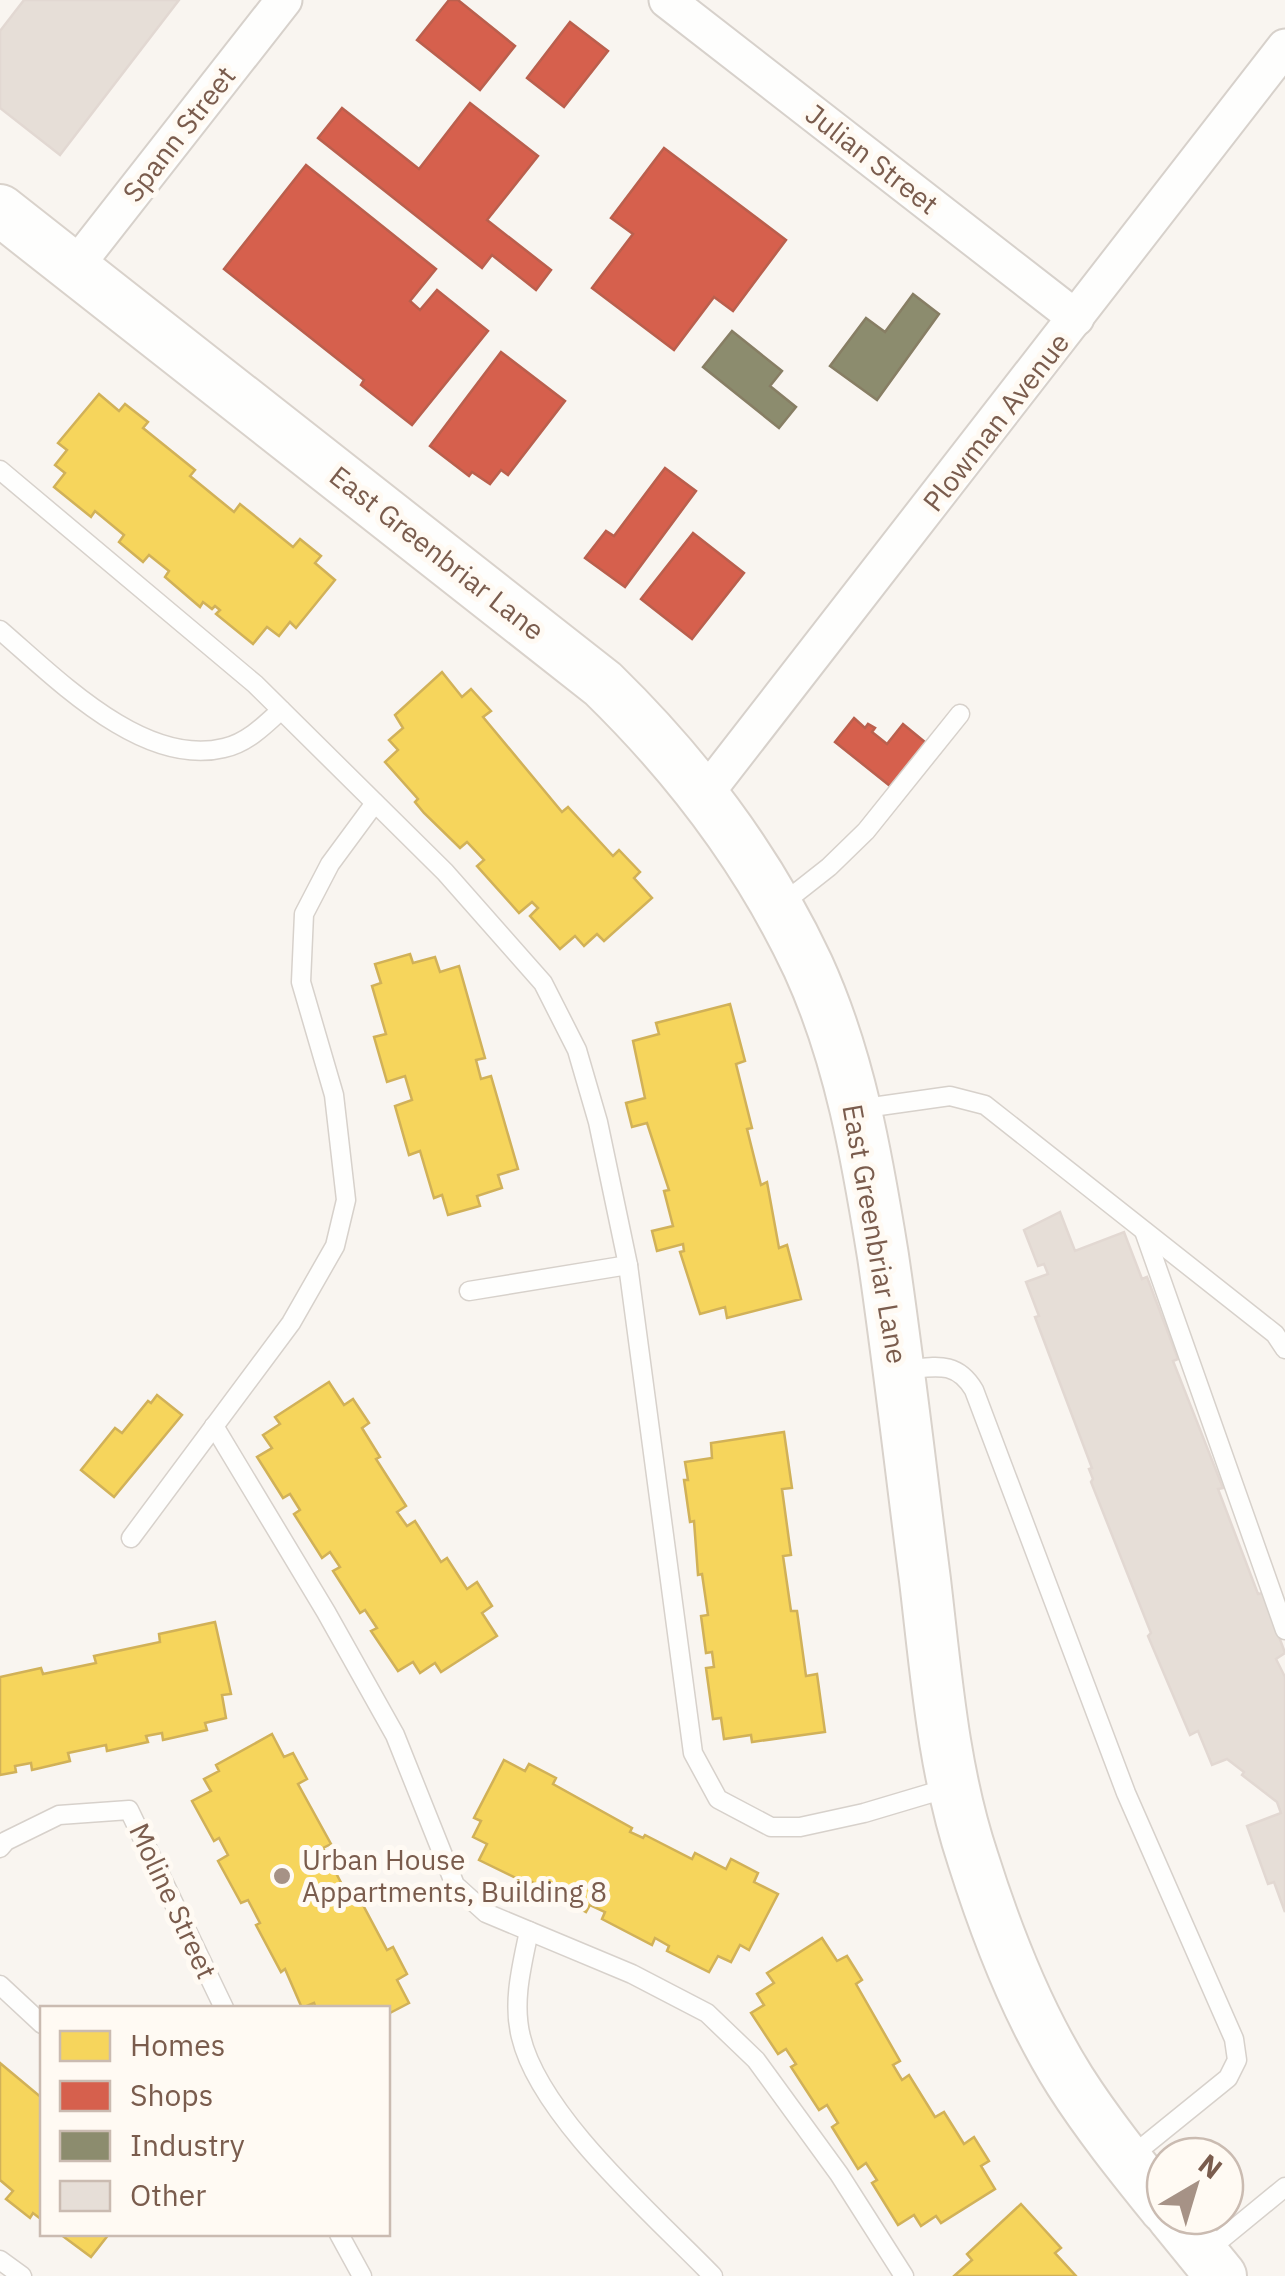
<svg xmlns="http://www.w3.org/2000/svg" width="1285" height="2276" font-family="'IBM Plex Sans',sans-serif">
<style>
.homes{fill:#f6d55c;stroke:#d1b158;stroke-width:2.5}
.shops{fill:#d6604d;stroke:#ba5f4d;stroke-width:2.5}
.industry{fill:#8c8c6e;stroke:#877e64;stroke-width:2.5}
.building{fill:#e6ded7;stroke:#e2d8d2;stroke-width:2.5}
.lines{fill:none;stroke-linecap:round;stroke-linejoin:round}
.lane-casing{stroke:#d7d1cb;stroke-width:21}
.street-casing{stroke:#d7d1cb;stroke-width:39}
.secondary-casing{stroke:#d9d2cb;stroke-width:54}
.lane{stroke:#fefefd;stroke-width:18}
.street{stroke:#fefefd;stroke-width:35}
.secondary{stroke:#fefefd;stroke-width:50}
.poi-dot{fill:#a69286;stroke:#fffaf3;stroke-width:4}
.labels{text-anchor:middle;stroke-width:10;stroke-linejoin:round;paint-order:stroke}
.street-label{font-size:28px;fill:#7a5c4d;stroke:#fffaf3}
.poi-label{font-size:28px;fill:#7a5c4d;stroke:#fffaf3;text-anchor:start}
</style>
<rect width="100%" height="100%" fill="#f9f5f0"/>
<g class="homes">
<path d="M99 394 119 411 125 404 148 422 143 428 195 470 190 476 234 512 240 504 293 547 300 539 321 556 315 563 335 580 296 628 290 622 279 636 267 627 253 644 216 614 220 610 215 606 212 609 203 602 200 607 165 577 169 571 149 555 143 562 119 542 124 535 95 511 91 517 54 487 65 473 55 465 67 450 58 443Z"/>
<path d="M442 672 462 697 471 689 491 711 483 717 562 812 568 807 613 856 619 850 640 872 634 878 652 898 604 941 597 934 584 946 575 936 560 949 530 916 538 908 532 902 519 913 477 866 484 860 467 842 460 848 424 813 415 802 418 799 385 762 398 750 389 740 403 728 395 715Z"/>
<path d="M410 954 413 963 435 957 440 972 459 966 485 1058 476 1060 481 1079 491 1076 518 1169 498 1175 502 1188 477 1196 480 1206 448 1215 442 1195 434 1198 420 1151 409 1155 395 1106 412 1100 405 1076 387 1082 374 1037 386 1034 372 986 381 983 375 964Z"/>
<path d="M730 1004 745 1061 736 1064 752 1128 747 1129 761 1185 767 1182 779 1248 787 1245 801 1299 727 1318 725 1307 700 1314 680 1252 684 1251 683 1244 657 1251 652 1231 673 1226 664 1191 669 1190 647 1123 632 1127 626 1103 645 1098 633 1041 659 1034 656 1023Z"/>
<path d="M329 1382 344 1405 353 1399 369 1423 362 1428 380 1457 376 1459 406 1506 397 1512 407 1526 415 1521 441 1562 447 1558 467 1589 477 1582 492 1606 482 1613 497 1636 441 1672 435 1663 420 1673 413 1662 398 1671 371 1631 377 1628 365 1610 360 1613 333 1571 340 1567 330 1552 322 1558 294 1514 300 1510 290 1494 283 1498 257 1457 272 1448 263 1435 280 1424 275 1417Z"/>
<path d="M157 1395 182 1415 114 1497 81 1470 115 1428 122 1433 148 1401 151 1403Z"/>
<path d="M784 1432 792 1488 782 1489 791 1555 783 1556 791 1611H797L806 1676 817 1674 825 1732 752 1742 751 1735 724 1739 721 1718 713 1719 706 1668 714 1667 712 1652 706 1653 701 1616 708 1615 702 1574 698 1575 694 1521 690 1522 684 1480H688L685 1462 712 1458 711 1443Z"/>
<path d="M215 1622 231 1694 222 1695 226 1718 205 1723 207 1730 163 1740 162 1733 146 1736 148 1742 107 1751 106 1745 68 1753 70 1761 32 1770 31 1763 15 1766 16 1772 0 1775V1677L41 1668 43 1674 96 1663 94 1656 160 1642 159 1634Z"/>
<path d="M272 1734 284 1757 293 1753 307 1779 298 1784 331 1844 323 1848 348 1896 356 1892 387 1950 393 1947 407 1974 397 1980 409 2003 388 2014V2008H316L314 2003 302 2008 285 1969 281 1972 256 1925 260 1923 248 1900 241 1903 218 1861 228 1855 219 1838 214 1841 192 1801 211 1791 204 1779 219 1771 216 1765Z"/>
<path d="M504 1760 525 1771 529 1764 556 1778 553 1784 632 1828 630 1832 643 1838 645 1835 692 1859 695 1853 726 1869 731 1859 758 1873 754 1882 778 1894 749 1950 740 1945 731 1962 718 1956 709 1972 667 1951 669 1946 655 1938 652 1945 602 1919 605 1912 590 1905 586 1912 532 1882 530 1885 479 1860 487 1844 473 1837 481 1821 474 1818Z"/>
<path d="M822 1938 837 1961 847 1956 862 1980 856 1984 900 2061 893 2065 902 2080 909 2075 935 2117 944 2112 964 2144 974 2137 989 2161 981 2166 995 2189 941 2223 936 2216 921 2226 914 2215 898 2225 872 2183 877 2180 866 2163 858 2169 832 2127 838 2123 827 2105 819 2110 791 2067 796 2064 786 2049 778 2054 751 2013 764 2005 757 1994 774 1983 767 1973Z"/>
<path d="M0 2063 42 2098V2220L33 2213 30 2218 6 2199 13 2191 0 2180Z"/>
<path d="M1021 2204 1061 2248 1055 2253 1076 2276H954L972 2260 967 2254Z"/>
<path d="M60 2234H109L91 2257Z"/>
</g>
<g class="shops">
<path d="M449 0H458L515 46 480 90 417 40Z"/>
<path d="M570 22 608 51 564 107 527 78Z"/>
<path d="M470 103 538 156 487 220 551 270 536 290 492 255 482 268 318 138 342 108 419 169Z"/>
<path d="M664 148 786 240 733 311 714 297 674 350 592 288 633 234 611 218Z"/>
<path d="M306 165 436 269 410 301 420 310 437 290 488 331 412 425 361 385 364 380 224 269Z"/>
<path d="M501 352 565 401 508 475 501 470 490 484 472 472 469 476 430 446Z"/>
<path d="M665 468 696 491 625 587 585 558 606 531 614 536Z"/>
<path d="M693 533 744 573 692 639 641 599Z"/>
<path d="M854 718 865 728 868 724 875 728 872 732 887 744 903 724 926 743 890 786 835 742Z"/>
</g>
<g class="industry">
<path d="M913 294 939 314 877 400 830 366 866 318 885 332Z"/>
<path d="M732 331 782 371 770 386 796 407 779 428 703 367Z"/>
</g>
<g class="building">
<path d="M24 0H179L60 155 0 108V31Z"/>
<path d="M1060 1212 1075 1251 1124 1232 1142 1279 1147 1277 1178 1359 1173 1361 1223 1488 1218 1489 1258 1594 1263 1593 1285 1653 1276 1659 1285 1677V1912L1274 1882 1268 1884 1247 1826 1281 1813 1277 1802 1242 1775 1244 1772 1227 1759 1212 1765 1198 1731 1190 1735 1148 1636 1151 1633 1091 1482 1093 1479 1089 1469 1092 1468 1035 1317 1039 1316 1026 1282 1048 1274 1044 1264 1038 1266 1024 1230Z"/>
</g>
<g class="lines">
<g class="lane-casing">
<g id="lane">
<path d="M0 470 255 684 445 872 543 983 577 1050 598 1122 628 1265 693 1753 718 1799 771 1827H800L864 1813 948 1788"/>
<path d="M0 630C56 678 143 768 224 748 247 743 265 725 281 710"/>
<path d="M782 904 829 867 866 831 960 714"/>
<path d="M858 1109 950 1096 985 1105 1275 1334 1285 1349"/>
<path d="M1144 1231 1285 1630"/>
<path d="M469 1291 628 1265"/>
<path d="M899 1370C932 1368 955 1358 974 1390L1126 1793 1234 2039 1237 2060 1228 2078 1128 2159"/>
<path d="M214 1426 326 1612 395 1735 455 1885 486 1913 632 1974 707 2013 756 2060 839 2174 904 2276"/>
<path d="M131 1538 291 1323 335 1246 346 1200 334 1095 301 982 304 914 330 864 375 803"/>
<path d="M0 1848 6 1841 59 1815 129 1810 224 2008"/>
<path d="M529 1931C522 1965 512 2002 521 2037 540 2117 655 2216 713 2276"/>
<path d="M0 1985 42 2024"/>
<path d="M339 2234 362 2276"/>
<path d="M1207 2251 1285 2187"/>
<path d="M0 2260 22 2276"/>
</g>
</g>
<g class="street-casing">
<g id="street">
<path d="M667 0 1076 318"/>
<path d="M74 268 284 0"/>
<path d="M705 794 1285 47"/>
</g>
</g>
<g class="secondary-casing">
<g id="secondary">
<path d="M0 210 603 684C687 766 758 859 808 966 850 1058 867 1157 883 1256 899 1364 911 1472 925 1580 936 1673 943 1769 973 1859 997 1935 1027 2013 1070 2081 1098 2125 1132 2167 1165 2208"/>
<path d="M1172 2216 1221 2276"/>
</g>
</g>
<use href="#lane" class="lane"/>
<use href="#street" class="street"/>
<use href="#secondary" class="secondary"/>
</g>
<circle class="poi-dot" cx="282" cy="1876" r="10"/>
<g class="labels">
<g class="street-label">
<text transform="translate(179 134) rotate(-52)" y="10">Spann Street</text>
<text transform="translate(872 159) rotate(38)" y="10">Julian Street</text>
<text transform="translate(996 422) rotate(-52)" y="10">Plowman Avenue</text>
<text transform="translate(437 553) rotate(38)" y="10">East Greenbriar Lane</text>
<text transform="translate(875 1234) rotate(80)" y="10">East Greenbriar Lane</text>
<text transform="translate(173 1901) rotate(65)" y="10">Moline Street</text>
</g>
<g class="poi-label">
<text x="302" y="1870">Urban House<tspan x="302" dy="32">Appartments, Building 8</tspan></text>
</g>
</g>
<rect x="40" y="2006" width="350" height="230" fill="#fffaf3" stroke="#cabbb1" stroke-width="2.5"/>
<rect x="60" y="2031" width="50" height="30" fill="#f6d55c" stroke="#cabbb1" stroke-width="2.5"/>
<text x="130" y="2056" font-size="30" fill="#7a5c4d">Homes</text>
<rect x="60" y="2081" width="50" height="30" fill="#d6604d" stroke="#cabbb1" stroke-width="2.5"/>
<text x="130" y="2106" font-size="30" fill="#7a5c4d">Shops</text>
<rect x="60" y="2131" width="50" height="30" fill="#8c8c6e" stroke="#cabbb1" stroke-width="2.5"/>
<text x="130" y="2156" font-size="30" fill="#7a5c4d">Industry</text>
<rect x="60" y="2181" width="50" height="30" fill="#e6ded7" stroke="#cabbb1" stroke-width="2.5"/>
<text x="130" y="2206" font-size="30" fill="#7a5c4d">Other</text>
<g transform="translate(1195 2186) rotate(38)"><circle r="48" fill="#fffaf3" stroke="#cabbb1" stroke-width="2.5"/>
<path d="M0-8L18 38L0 25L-18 38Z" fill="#a69286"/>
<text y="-15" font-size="28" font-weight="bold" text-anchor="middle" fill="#7a5c4d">N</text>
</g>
</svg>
